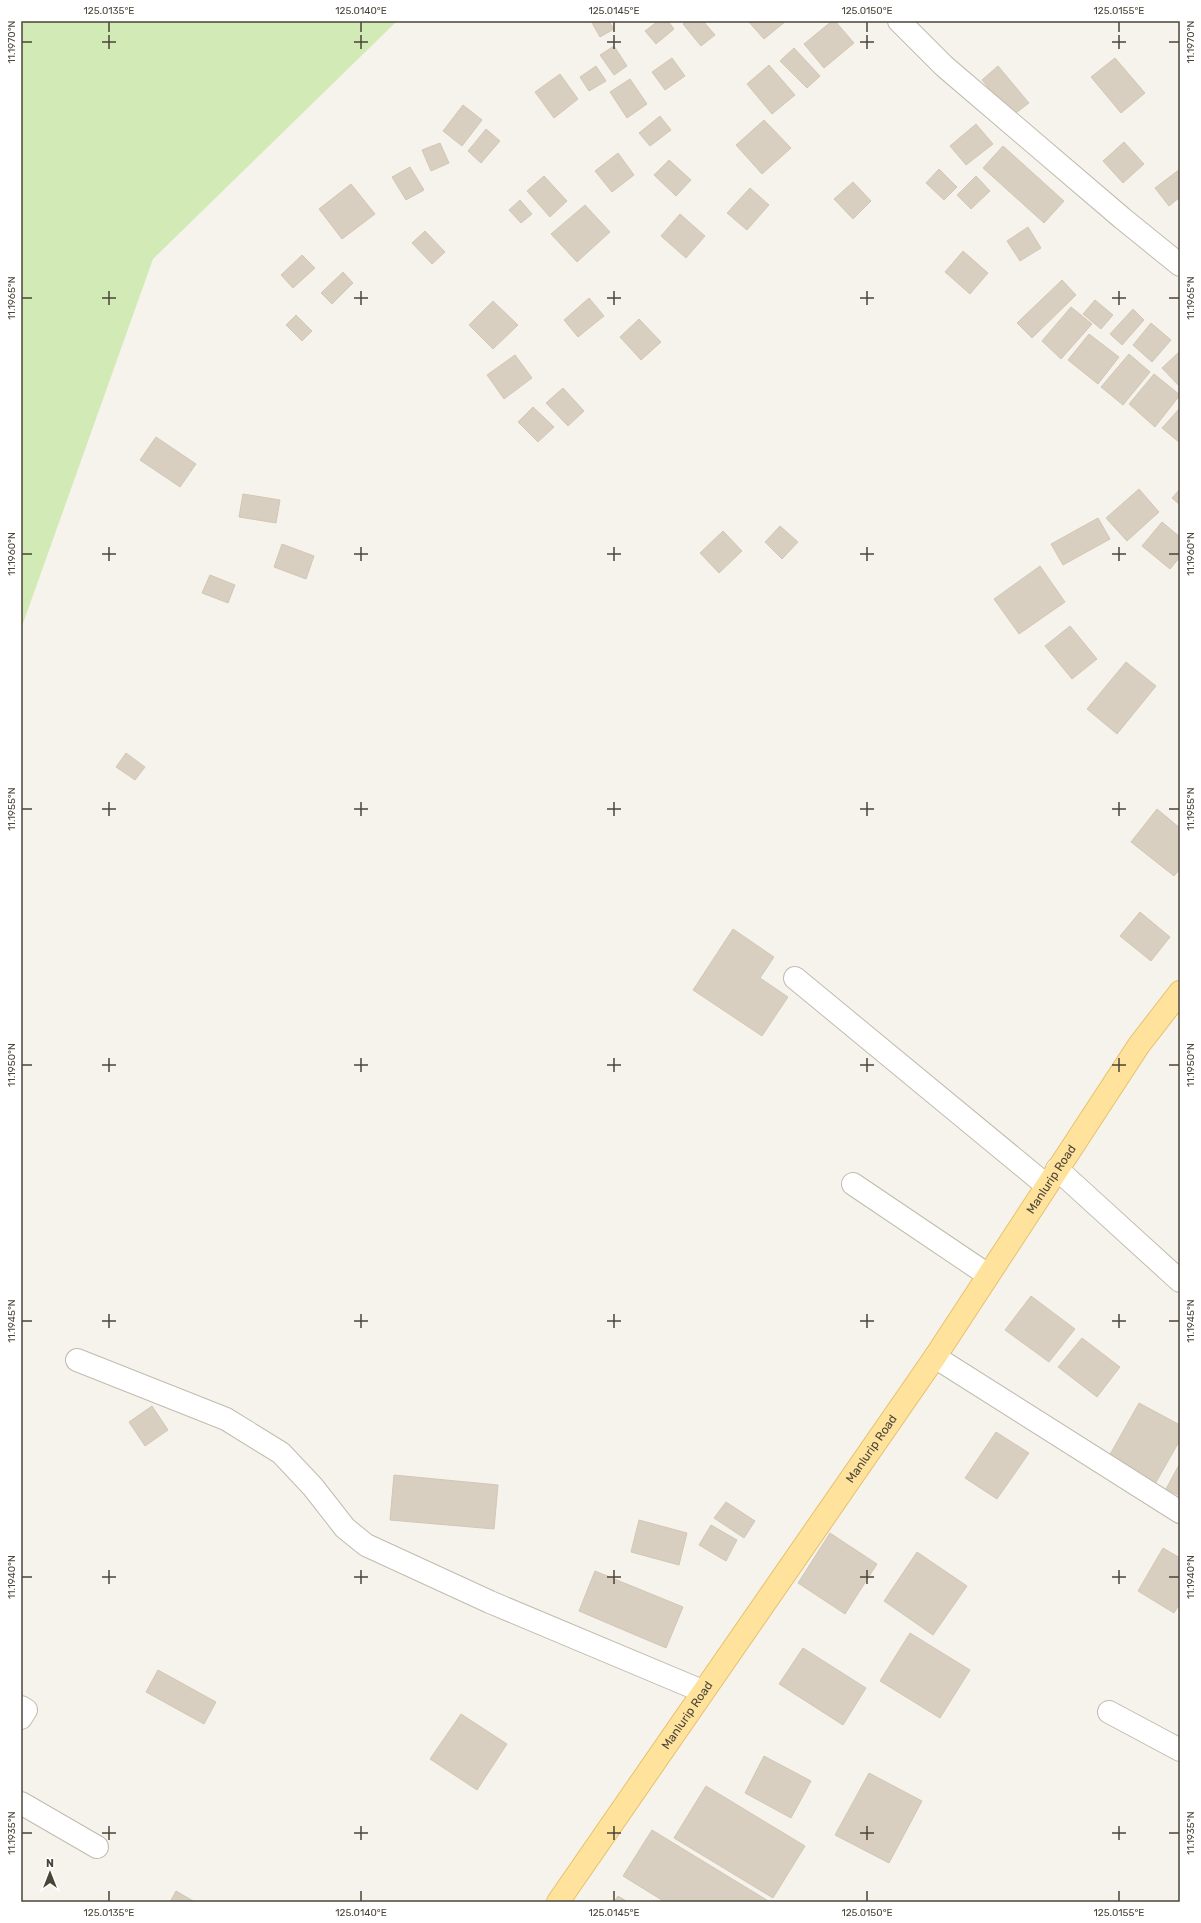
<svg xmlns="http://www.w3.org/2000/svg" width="1201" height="1923" font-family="Rubik,sans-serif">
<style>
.green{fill:#d2eab5}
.building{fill:#d8cfc1;stroke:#d3c7b4}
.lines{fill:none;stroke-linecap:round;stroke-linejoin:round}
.minor-casing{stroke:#c2bbae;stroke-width:24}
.major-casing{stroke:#e6c16a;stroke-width:24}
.minor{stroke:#fff;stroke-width:22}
.major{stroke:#ffe39c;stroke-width:22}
.ticks{fill:none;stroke:#4b4439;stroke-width:1.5}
.labels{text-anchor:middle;stroke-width:3;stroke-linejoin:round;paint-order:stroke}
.street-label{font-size:12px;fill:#4b4439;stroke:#fff}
.neatline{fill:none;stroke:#4b4439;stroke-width:1.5}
.ticks-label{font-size:10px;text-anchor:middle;fill:#4b4439}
</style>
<rect width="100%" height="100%" fill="#f6f3ec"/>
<path class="green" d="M24 21H397L153 259 21 629V28Z"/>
<g class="building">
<path d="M591 21H609L614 29 600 37Z"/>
<path d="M658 21H668L674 29 656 44 645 31Z"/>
<path d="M687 21H703L715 35 701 46 683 24Z"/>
<path d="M748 21H786L764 39Z"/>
<path d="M832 21H835L854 43 824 68 804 44Z"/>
<path d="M614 46 627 66 614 75 600 55Z"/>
<path d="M794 48 820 76 807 88 780 61Z"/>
<path d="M672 58 685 76 665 90 652 72Z"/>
<path d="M1115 58 1145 93 1121 113 1091 77Z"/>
<path d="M769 65 795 95 772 114 747 84Z"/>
<path d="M596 66 606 81 589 91 580 77Z"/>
<path d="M998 66 1029 103 1012 116 982 80Z"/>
<path d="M560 74 578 99 554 118 535 92Z"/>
<path d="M630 79 647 104 627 118 610 92Z"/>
<path d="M463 105 482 120 462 146 443 131Z"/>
<path d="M660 116 671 130 650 146 639 133Z"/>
<path d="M764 120 791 148 762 174 736 145Z"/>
<path d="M976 124 993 144 966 165 950 146Z"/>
<path d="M486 129 500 141 481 163 468 151Z"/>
<path d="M1124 142 1144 164 1123 183 1103 161Z"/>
<path d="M440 143 449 163 431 171 422 150Z"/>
<path d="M1003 146 1064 201 1044 223 983 168Z"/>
<path d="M618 153 634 175 612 192 595 171Z"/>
<path d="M669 160 691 180 676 196 654 175Z"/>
<path d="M410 167 424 190 406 200 392 177Z"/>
<path d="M939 169 957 187 944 200 926 183Z"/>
<path d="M1180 169V197L1169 206 1155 188Z"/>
<path d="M544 176 567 201 550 217 527 191Z"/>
<path d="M976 176 990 191 971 209 957 195Z"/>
<path d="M853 182 871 201 853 219 834 199Z"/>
<path d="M351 184 375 214 342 239 319 209Z"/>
<path d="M750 188 769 205 747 230 727 213Z"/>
<path d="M520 200 532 214 521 223 509 210Z"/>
<path d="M585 205 610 232 577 262 551 234Z"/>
<path d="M680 214 705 236 686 258 661 236Z"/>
<path d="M1028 227 1041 248 1020 261 1007 241Z"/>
<path d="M425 231 445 252 432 264 412 243Z"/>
<path d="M963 251 988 273 970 294 945 272Z"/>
<path d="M302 255 315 268 293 288 281 275Z"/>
<path d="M343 272 353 283 332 304 321 293Z"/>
<path d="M1062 280 1076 295 1032 338 1017 323Z"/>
<path d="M589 298 604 316 578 337 564 320Z"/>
<path d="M1095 300 1113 315 1101 329 1083 314Z"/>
<path d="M493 301 518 325 493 349 469 325Z"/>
<path d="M1071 307 1092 324 1061 359 1042 341Z"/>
<path d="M1133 309 1144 320 1122 345 1110 334Z"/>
<path d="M296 315 312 331 302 341 286 325Z"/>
<path d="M639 319 661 342 641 360 620 337Z"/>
<path d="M1151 323 1171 340 1152 362 1133 345Z"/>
<path d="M1089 334 1119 357 1098 384 1068 360Z"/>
<path d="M1180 351V387L1162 368Z"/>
<path d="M1129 354 1150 372 1123 405 1101 387Z"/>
<path d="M515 355 532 378 504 399 487 375Z"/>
<path d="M1154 374 1180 395 1155 427 1129 404Z"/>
<path d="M563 388 584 411 568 426 546 403Z"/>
<path d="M533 407 554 427 538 442 518 422Z"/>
<path d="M1180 408V443L1162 428Z"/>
<path d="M156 437 196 464 180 487 140 460Z"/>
<path d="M1139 489 1159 512 1127 541 1106 518Z"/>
<path d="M1180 489V505L1172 498Z"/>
<path d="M243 494 280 500 276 523 239 517Z"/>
<path d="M1098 518 1110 539 1063 565 1051 544Z"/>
<path d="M1162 522 1180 537V557L1170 569 1142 546Z"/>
<path d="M780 526 798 542 782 559 765 542Z"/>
<path d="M723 531 742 551 719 573 700 553Z"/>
<path d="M282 544 314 556 306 579 274 567Z"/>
<path d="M1040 566 1065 602 1019 634 994 599Z"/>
<path d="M210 575 235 585 228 603 202 593Z"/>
<path d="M1070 626 1097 659 1072 679 1045 646Z"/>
<path d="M1126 662 1156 686 1117 734 1087 709Z"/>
<path d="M126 753 145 767 135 780 116 767Z"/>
<path d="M1157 809 1180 828V869L1174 876 1131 842Z"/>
<path d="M1140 912 1170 937 1151 961 1120 936Z"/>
<path d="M733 929 774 957 760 978 788 997 762 1036 693 990Z"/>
<path d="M1031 1296 1075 1329 1049 1362 1005 1330Z"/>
<path d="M1082 1338 1120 1367 1097 1397 1058 1367Z"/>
<path d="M1139 1403 1180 1425V1440L1155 1484 1108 1458Z"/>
<path d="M152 1406 168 1430 145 1446 129 1422Z"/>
<path d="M996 1432 1029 1453 997 1499 965 1478Z"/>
<path d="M1180 1463V1496L1166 1489Z"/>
<path d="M394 1475 498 1485 494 1529 390 1520Z"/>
<path d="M726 1502 755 1521 744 1538 714 1518Z"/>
<path d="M639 1520 687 1533 679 1565 631 1552Z"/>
<path d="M711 1525 737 1540 726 1561 699 1545Z"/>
<path d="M830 1533 877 1564 845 1614 798 1583Z"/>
<path d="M1163 1548 1180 1558V1603L1174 1613 1138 1591Z"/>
<path d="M917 1552 967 1586 933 1635 884 1601Z"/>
<path d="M595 1571 683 1607 666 1648 579 1611Z"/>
<path d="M910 1633 970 1670 940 1718 880 1681Z"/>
<path d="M803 1648 866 1688 843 1725 779 1684Z"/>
<path d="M158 1670 216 1702 204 1724 146 1692Z"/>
<path d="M461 1714 507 1744 477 1790 430 1759Z"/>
<path d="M764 1756 811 1781 791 1818 745 1793Z"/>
<path d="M869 1773 922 1801 889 1863 835 1835Z"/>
<path d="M706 1786 805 1846 773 1898 674 1838Z"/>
<path d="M652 1830 770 1902H665L623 1876Z"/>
<path d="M176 1891 195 1902H170Z"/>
<path d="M618 1896 628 1902H614Z"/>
</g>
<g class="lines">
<g class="minor-casing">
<g id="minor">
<path d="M899 21 944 66 1122 218 1180 265"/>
<path d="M795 978 1046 1185"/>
<path d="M1057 1169 1180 1281"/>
<path d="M853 1184 988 1275"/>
<path d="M935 1357 1180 1512"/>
<path d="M77 1360 226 1419 281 1453 313 1487 345 1528 366 1545 490 1602 702 1691"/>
<path d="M21 1707 26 1710 21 1718"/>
<path d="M1109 1712 1180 1750"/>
<path d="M21 1803 97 1847"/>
</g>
</g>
<g class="major-casing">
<g id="major">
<path id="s1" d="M558 1902 935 1357 1139 1045 1180 992"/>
</g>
</g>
<use href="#minor" class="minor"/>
<use href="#major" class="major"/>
</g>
<path class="ticks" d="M109 22V32M361 22V32M614 22V32M867 22V32M1119 22V32M109 35V49M361 35V49M614 35V49M867 35V49M1119 35V49M22 42H32M102 42H116M354 42H368M607 42H621M860 42H874M1112 42H1126M1169 42H1179M109 291V305M361 291V305M614 291V305M867 291V305M1119 291V305M22 298H32M102 298H116M354 298H368M607 298H621M860 298H874M1112 298H1126M1169 298H1179M109 547V561M361 547V561M614 547V561M867 547V561M1119 547V561M22 554H32M102 554H116M354 554H368M607 554H621M860 554H874M1112 554H1126M1169 554H1179M109 802V816M361 802V816M614 802V816M867 802V816M1119 802V816M22 809H32M102 809H116M354 809H368M607 809H621M860 809H874M1112 809H1126M1169 809H1179M109 1058V1072M361 1058V1072M614 1058V1072M867 1058V1072M1119 1058V1072M22 1065H32M102 1065H116M354 1065H368M607 1065H621M860 1065H874M1112 1065H1126M1169 1065H1179M109 1314V1328M361 1314V1328M614 1314V1328M867 1314V1328M1119 1314V1328M22 1321H32M102 1321H116M354 1321H368M607 1321H621M860 1321H874M1112 1321H1126M1169 1321H1179M109 1570V1584M361 1570V1584M614 1570V1584M867 1570V1584M1119 1570V1584M22 1577H32M102 1577H116M354 1577H368M607 1577H621M860 1577H874M1112 1577H1126M1169 1577H1179M109 1826V1840M361 1826V1840M614 1826V1840M867 1826V1840M1119 1826V1840M22 1833H32M102 1833H116M354 1833H368M607 1833H621M860 1833H874M1112 1833H1126M1169 1833H1179M109 1891V1901M361 1891V1901M614 1891V1901M867 1891V1901M1119 1891V1901"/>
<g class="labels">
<g class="street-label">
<text dy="4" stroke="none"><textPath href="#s1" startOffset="875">Manlurip Road</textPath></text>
<text dy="4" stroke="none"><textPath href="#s1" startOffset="551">Manlurip Road</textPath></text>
<text dy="4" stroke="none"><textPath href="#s1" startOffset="227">Manlurip Road</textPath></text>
</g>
</g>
<rect width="1201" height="1923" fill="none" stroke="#ffffff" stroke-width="44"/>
<g transform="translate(50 1873)" stroke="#ffffff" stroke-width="3" paint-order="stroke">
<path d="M0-3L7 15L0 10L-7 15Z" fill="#4b4439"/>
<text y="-6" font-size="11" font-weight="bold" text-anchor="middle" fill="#4b4439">N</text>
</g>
<rect x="22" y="22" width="1157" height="1879" class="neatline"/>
<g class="ticks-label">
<text x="109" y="14">125.0135°E</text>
<text x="361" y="14">125.0140°E</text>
<text x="614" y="14">125.0145°E</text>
<text x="867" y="14">125.0150°E</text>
<text x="1119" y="14">125.0155°E</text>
<text transform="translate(11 42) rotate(-90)" y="4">11.1970°N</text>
<text transform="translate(1190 42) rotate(-90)" y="4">11.1970°N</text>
<text transform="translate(11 298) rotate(-90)" y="4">11.1965°N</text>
<text transform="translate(1190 298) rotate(-90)" y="4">11.1965°N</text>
<text transform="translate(11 554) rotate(-90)" y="4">11.1960°N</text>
<text transform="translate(1190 554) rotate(-90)" y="4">11.1960°N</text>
<text transform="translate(11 809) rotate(-90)" y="4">11.1955°N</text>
<text transform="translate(1190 809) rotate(-90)" y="4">11.1955°N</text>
<text transform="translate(11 1065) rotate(-90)" y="4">11.1950°N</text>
<text transform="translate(1190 1065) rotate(-90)" y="4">11.1950°N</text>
<text transform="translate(11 1321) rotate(-90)" y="4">11.1945°N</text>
<text transform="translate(1190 1321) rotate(-90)" y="4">11.1945°N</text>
<text transform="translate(11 1577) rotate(-90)" y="4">11.1940°N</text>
<text transform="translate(1190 1577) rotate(-90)" y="4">11.1940°N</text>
<text transform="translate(11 1833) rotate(-90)" y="4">11.1935°N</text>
<text transform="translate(1190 1833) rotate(-90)" y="4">11.1935°N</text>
<text x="109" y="1916">125.0135°E</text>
<text x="361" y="1916">125.0140°E</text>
<text x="614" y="1916">125.0145°E</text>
<text x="867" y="1916">125.0150°E</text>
<text x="1119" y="1916">125.0155°E</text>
</g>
</svg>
